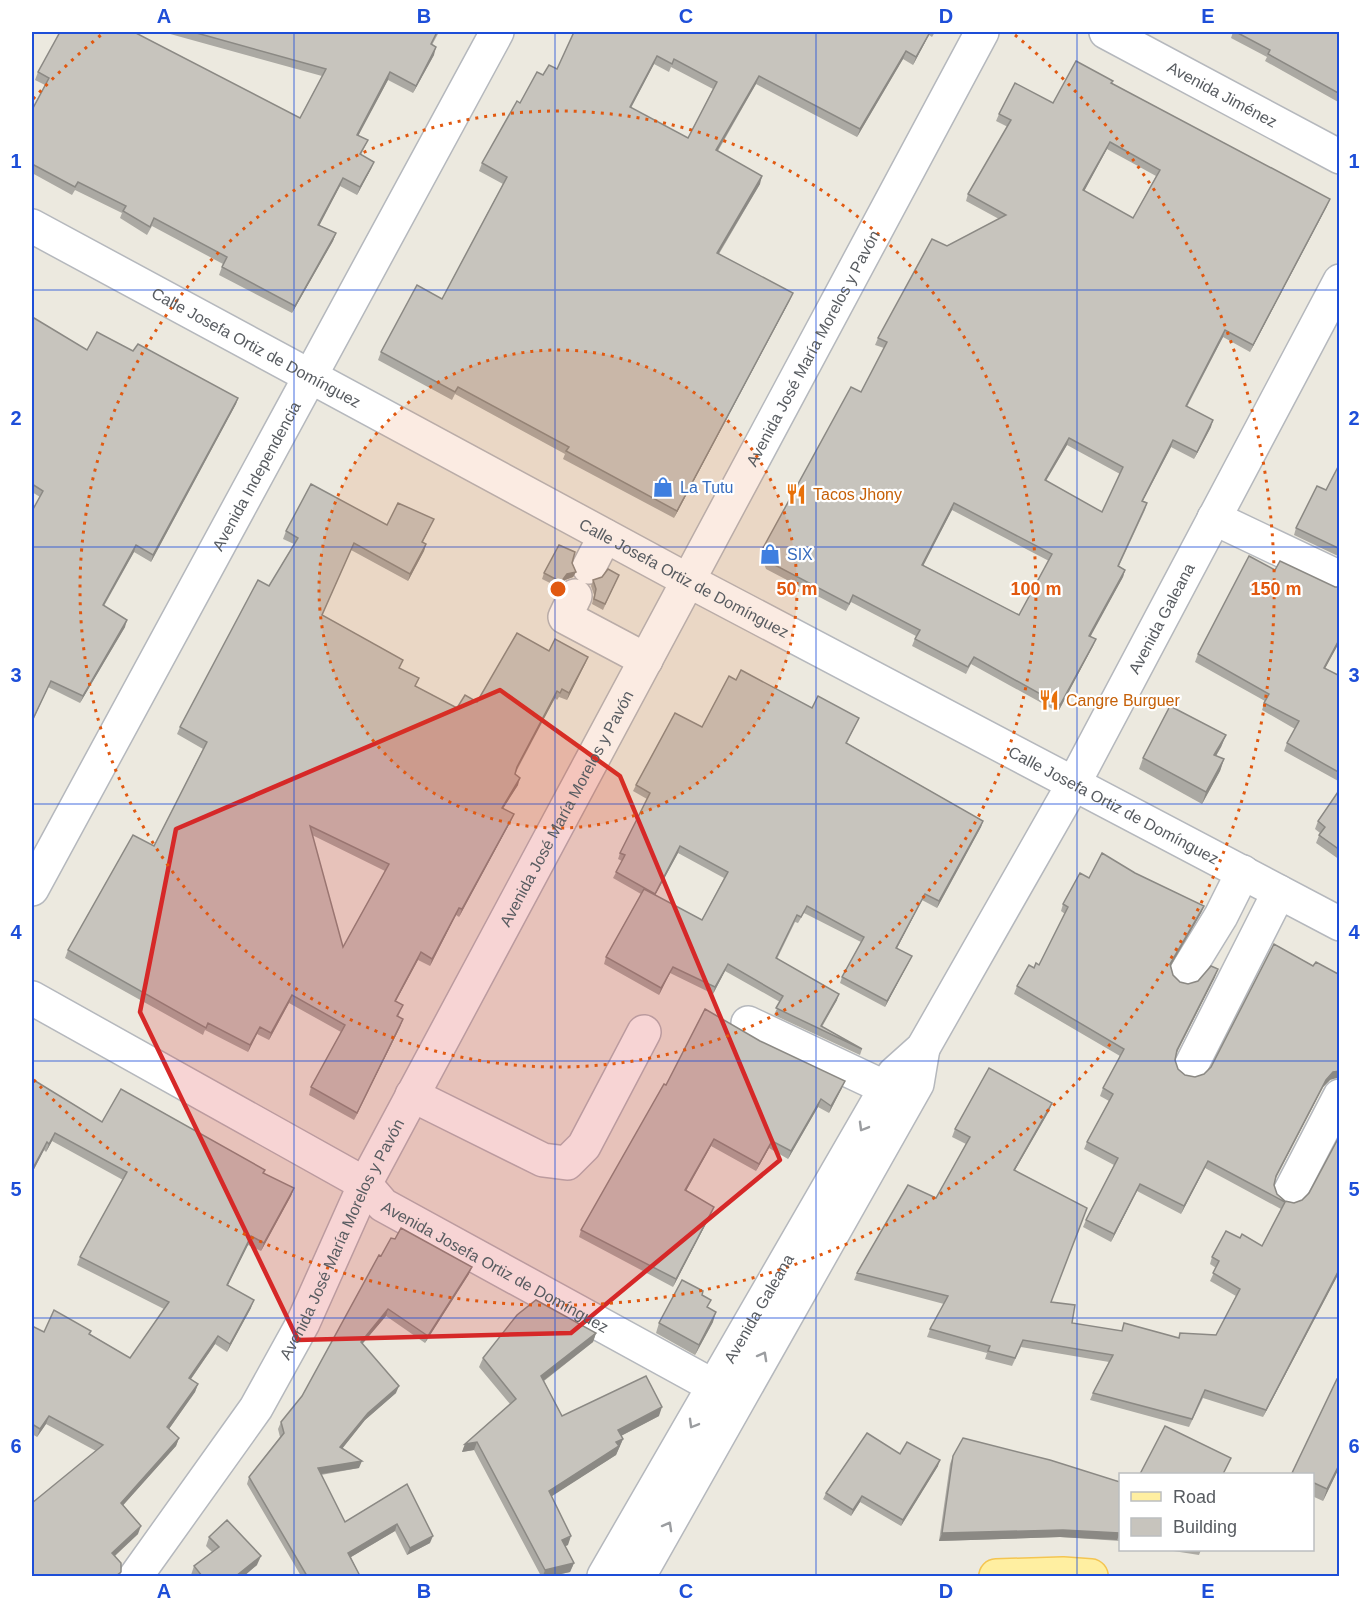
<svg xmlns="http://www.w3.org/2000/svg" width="1371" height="1608" font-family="Helvetica,sans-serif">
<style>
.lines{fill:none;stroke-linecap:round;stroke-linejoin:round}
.minor-casing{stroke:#b5b8bd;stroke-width:36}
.major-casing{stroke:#f4c551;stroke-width:36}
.minor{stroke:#fff;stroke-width:33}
.major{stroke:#ffefa1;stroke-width:33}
.wall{fill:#aba9a3;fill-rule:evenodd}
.shaded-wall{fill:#8b8984}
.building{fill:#c7c4bd;stroke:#8b8984;stroke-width:1.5;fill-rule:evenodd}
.oneway{stroke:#9b9da0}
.marked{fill:#d62828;fill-opacity:0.2;stroke:#d62828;stroke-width:4.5;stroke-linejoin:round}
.grid{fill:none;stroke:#1d4ed8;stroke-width:1.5;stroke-opacity:0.55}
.ring{fill:none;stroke:#e15910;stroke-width:3;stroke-dasharray:3 6}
.labels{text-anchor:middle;stroke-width:4.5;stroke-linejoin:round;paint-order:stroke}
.street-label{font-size:16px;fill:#585c61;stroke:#fff}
.shop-label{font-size:16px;fill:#366cbe;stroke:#fff;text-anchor:start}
.food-label{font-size:16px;fill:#c56008;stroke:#fff;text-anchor:start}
.centre{fill:#e15910;stroke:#fff;stroke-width:3}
.ring-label{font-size:18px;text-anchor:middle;font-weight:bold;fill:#e15910;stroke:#fff;stroke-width:4.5;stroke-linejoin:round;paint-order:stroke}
.neatline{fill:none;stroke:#1d4ed8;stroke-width:2}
.grid-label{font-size:20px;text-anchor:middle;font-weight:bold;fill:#1d4ed8}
</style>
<rect width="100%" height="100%" fill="#ece9df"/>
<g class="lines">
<g class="minor-casing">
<g id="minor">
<path id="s1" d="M1106 32 1340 157"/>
<path id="s2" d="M32 226 689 581 1340 924"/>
<path d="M1214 518 1340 578"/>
<path d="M589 567 605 536"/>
<path d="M575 596 565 617 646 660"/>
<path id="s3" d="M32 889 497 32"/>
<path d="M1186 973 1221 916 1243 872"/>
<path id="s4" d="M32 998 365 1184 383 1205 715 1387"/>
<path d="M748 1023 886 1088"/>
<path d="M1191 1066 1279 892"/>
<path d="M412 1095 543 1160 567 1163 584 1146 644 1032"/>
<path d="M1290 1192 1340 1096"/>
<path id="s5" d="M136 1576 256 1408 303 1323 365 1184 982 32"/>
<path id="s6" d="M604 1576 894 1074 923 1048 1074 783 1340 281"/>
<path d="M639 1576 917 1084 923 1048"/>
</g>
</g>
<g class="major-casing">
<path id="major" d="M996 1576 1063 1574 1091 1576"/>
</g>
<use href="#minor" class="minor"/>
<use href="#major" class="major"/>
</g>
<g class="wall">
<path d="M163 32H439L432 45 434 55 413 93 388 80 358 135 368 140 361 155 374 162 371 169 357 195 340 186 319 225 336 233 333 241 292 313 219 275 223 264 152 226 147 235 120 218 122 213 75 190 72 195 32 173V110L45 85 35 80 38 72 300 118 322 76Z"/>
<path d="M574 32H935L932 37 929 35 913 65 903 59 857 137 756 84 718 151 760 184 719 254 790 300 674 518 563 459 565 454 455 394 452 400 378 360 381 352 442 299 503 184 479 171 482 163 520 103 543 75 557 69ZM654 64 669 72 671 67 713 89 688 138 631 108Z"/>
<path d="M1233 32H1340V103L1265 61 1267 57 1231 38Z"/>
<path d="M1112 84 1327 206 1250 352 1223 337 1187 407 1211 427 1194 459 1171 447 1143 501 1147 503 1145 510 1119 566 1125 570 1123 577 1090 636 1096 639 1093 646 1058 712 971 664 966 674 912 646 916 636 851 602 846 611 766 569 761 555 763 548 861 392 884 348 875 345 878 338 947 246 999 219 966 201 968 194 1008 127 996 121 999 114 1053 103ZM1107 149 1156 176 1133 218 1084 191ZM1067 445 1120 474 1102 512 1046 481ZM952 510 1049 561 1019 615 923 565Z"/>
<path d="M32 322 87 350 133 351 238 398 236 404 151 562 134 552 104 606 125 627 80 703 48 687 32 723V511L40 497 32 492Z"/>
<path d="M1340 392V401L1337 400Z"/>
<path d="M1340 463V557L1294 535 1296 528 1326 490Z"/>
<path d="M434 519 423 542 426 544 424 551 408 581 351 550 322 615 400 668 416 687 457 708 477 702 549 651 588 657 585 664 567 700 559 697 557 700 555 698 516 772 515 774 518 785 503 808 511 821 459 917 456 915 430 966 418 960 396 1001 403 1005 398 1017 403 1019 400 1027 354 1120 309 1095 311 1087 341 1032 289 1003 269 1040 257 1034 248 1052 205 1030 203 1035 65 958 68 950 154 846 203 749 177 734 180 727 269 586 294 544 283 539 286 531 387 525ZM312 835 385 871 343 947Z"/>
<path d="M572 563 576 572 573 577 565 580 558 587 542 579 544 573Z"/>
<path d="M1275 570 1335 587H1340V641L1325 668 1340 676V782L1284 751 1287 743 1295 729 1262 710 1265 701 1195 662 1198 654Z"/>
<path d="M619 575 603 610 592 604 594 595 591 586 593 580Z"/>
<path d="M736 680 856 724 847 743 983 821 981 827 937 908 922 900 897 948 909 962 885 1007 840 983 842 977 861 942 804 913 798 923 795 922 777 959 837 1000 822 1027 862 1049 860 1055 774 1015 780 1002 725 971 713 994 670 973 659 995 604 964 606 957 641 894 613 878 622 861 618 859 620 853 647 799 633 791 636 785 702 727ZM678 853 724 878 702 920 655 895Z"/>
<path d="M1226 735 1221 747 1216 756 1224 759 1220 771 1202 804 1139 769 1143 758Z"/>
<path d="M1340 789V860L1316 843 1320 833 1315 829 1318 821Z"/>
<path d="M1135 873 1204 906 1201 913 1171 966 1173 975 1180 982 1188 984 1215 977 1176 1054 1175 1060 1178 1069 1185 1075 1195 1077 1330 1080 1323 1087 1275 1180 1274 1185 1277 1194 1285 1201 1294 1203 1302 1200 1309 1193 1340 1135V1271L1263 1417 1203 1398 1189 1427 1090 1400 1093 1393 1109 1362 1021 1347 1012 1366 985 1359 987 1353 927 1337 930 1329 944 1304 854 1280 857 1273 936 1198 966 1144 952 1137 955 1129 1052 1103 1049 1111 1015 1170 1052 1302 1072 1323 1122 1331 1124 1323 1179 1338 1216 1335 1236 1296 1210 1281 1216 1268 1210 1264 1212 1257 1240 1238 1262 1246 1281 1209 1205 1168 1181 1214 1137 1191 1111 1242 1083 1227 1086 1220 1114 1165 1084 1149 1087 1142 1109 1101 1100 1096 1103 1088 1120 1056 1014 994 1017 986 1034 968 1039 965 1065 914 1061 911 1063 904 1089 878Z"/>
<path d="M32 1079 102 1122 264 1174 294 1188 291 1196 261 1251 248 1245 228 1285 251 1308 227 1352 215 1344 191 1379 198 1384 195 1392 169 1429 179 1438 176 1446 123 1505 138 1534 115 1556 121 1572 120 1576H32L96 1451 46 1424 37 1437 32 1434V1326L44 1332 90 1334 130 1358 164 1309 77 1265 80 1257 123 1180 52 1141 46 1152 44 1150 32 1173Z"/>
<path d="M666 1085 842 1088 829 1113 818 1107 788 1159 769 1148 756 1171 711 1146 686 1191 711 1214 673 1287 579 1237 581 1230Z"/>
<path d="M381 1256 469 1274 425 1343 386 1316 362 1344 396 1393 365 1420 342 1448 359 1468 321 1475 345 1522 407 1484 430 1543 407 1555 395 1531 351 1557 360 1576H301L247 1484 249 1477 280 1437 278 1429 281 1422 302 1396Z"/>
<path d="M702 1295 708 1308 713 1322 695 1355 656 1333 659 1323Z"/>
<path d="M596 1333 593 1342 544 1381 562 1416H659L621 1436 623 1439 616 1455 551 1496 568 1545 565 1546 574 1563 570 1572 552 1576H541L474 1450 462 1452 465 1444 510 1404 479 1367 483 1358Z"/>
<path d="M1337 1379 1340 1466 1323 1501 1312 1496V1474H1292Z"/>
<path d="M900 1454 938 1466 901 1526 860 1502 851 1516 823 1499 826 1493Z"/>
<path d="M953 1456 1120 1482V1541L1060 1537 939 1541 950 1464Z"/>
<path d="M209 1537 257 1565 244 1576H192L191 1575 194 1566 212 1552 206 1546Z"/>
<path d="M1167 1550H1201L1199 1555Z"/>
</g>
<g class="shaded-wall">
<path d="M930 32 929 35 913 65 916 57Z"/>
<path d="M436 47 434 55 413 93 416 86Z"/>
<path d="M906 51 903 59 857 137 860 129Z"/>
<path d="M657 56 654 64 627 115 630 107Z"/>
<path d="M390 72 388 80 355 142 357 135Z"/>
<path d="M759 76 756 84 713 158 716 150Z"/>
<path d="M1110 142 1107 149 1081 197 1083 190Z"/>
<path d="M374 162 371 169 357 195 360 187Z"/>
<path d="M762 176 760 184 714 261 717 253Z"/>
<path d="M343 178 340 186 316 232 318 225Z"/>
<path d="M1330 199 1327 206 1250 352 1253 345Z"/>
<path d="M336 233 333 241 292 313 295 306Z"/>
<path d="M793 293 790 300 674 518 677 511Z"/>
<path d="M1225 330 1223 337 1183 413 1186 406Z"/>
<path d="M238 398 236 404 151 562 153 555Z"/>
<path d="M1213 420 1211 427 1194 459 1197 452Z"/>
<path d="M1069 438 1067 445 1042 487 1045 480Z"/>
<path d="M1173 440 1171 447 1139 508 1142 501Z"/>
<path d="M954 503 952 510 920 572 922 565Z"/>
<path d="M426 544 424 551 408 581 410 574Z"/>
<path d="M136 545 134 552 100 612 103 605Z"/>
<path d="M1125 570 1123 577 1087 643 1089 636Z"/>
<path d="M576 572 573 577 565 580 558 587 561 582 567 574Z"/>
<path d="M127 620 125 627 80 703 83 696Z"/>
<path d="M1340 638V641L1321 676 1324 668Z"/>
<path d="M1096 639 1093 646 1058 712 1060 705Z"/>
<path d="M588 657 585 664 567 700 569 693Z"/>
<path d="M557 691 555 698 514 774 517 767Z"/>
<path d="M1226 735 1221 747 1210 766 1214 755Z"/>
<path d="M1224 759 1220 771 1202 804 1206 792Z"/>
<path d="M520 778 518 785 499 815 502 808Z"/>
<path d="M514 814 511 821 459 917 462 909Z"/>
<path d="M983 821 981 827 937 908 939 901Z"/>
<path d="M680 846 678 853 652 901 655 894Z"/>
<path d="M925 894 922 900 894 954 896 948Z"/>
<path d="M1204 906 1201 913 1167 972 1170 964Z"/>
<path d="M459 908 456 915 430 966 432 959Z"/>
<path d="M421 952 418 960 392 1008 395 1001Z"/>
<path d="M912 956 909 962 885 1007 887 1001Z"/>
<path d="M728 964 725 971 713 994 715 987Z"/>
<path d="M673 967 659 995 661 988Z"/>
<path d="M1218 969 1215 977 1174 1058 1177 1050Z"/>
<path d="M839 994 837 1000 820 1029Z"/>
<path d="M292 995 289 1003 269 1040 271 1033Z"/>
<path d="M403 1019 400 1027 354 1120 357 1113Z"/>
<path d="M260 1027 257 1034 248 1052 250 1045Z"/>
<path d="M1340 1071V1077L1330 1080 1323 1087 1273 1183 1276 1176 1326 1080 1333 1072Z"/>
<path d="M845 1081 842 1088 829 1113 831 1106Z"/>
<path d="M821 1099 818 1107 788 1159 791 1151Z"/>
<path d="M1052 1103 1049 1111 1011 1177 1014 1170Z"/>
<path d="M55 1133 52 1141 46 1152 49 1144Z"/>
<path d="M714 1139 711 1146 682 1198 685 1190Z"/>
<path d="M772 1141 769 1148 756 1171 759 1164Z"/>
<path d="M47 1142 44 1150 32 1173V1170Z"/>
<path d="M1208 1161 1205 1168 1181 1214 1184 1206Z"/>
<path d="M1140 1184 1137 1191 1111 1242 1114 1234Z"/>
<path d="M294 1188 291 1196 261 1251 264 1243Z"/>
<path d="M714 1207 711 1214 673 1287 676 1279Z"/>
<path d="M251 1236 248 1245 224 1293 227 1285Z"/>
<path d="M472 1267 469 1274 425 1343 428 1336Z"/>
<path d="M1340 1268V1271L1263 1417 1266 1410Z"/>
<path d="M254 1300 251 1308 227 1352 230 1344Z"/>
<path d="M388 1309 386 1316 358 1349 361 1342Z"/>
<path d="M716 1312 713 1322 695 1355 699 1345Z"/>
<path d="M596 1333 593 1342 538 1385 541 1376Z"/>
<path d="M218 1336 215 1344 186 1386 189 1378Z"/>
<path d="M198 1384 195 1392 164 1436 167 1427Z"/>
<path d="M399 1386 396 1393 365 1420 338 1454 340 1447 368 1413Z"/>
<path d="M662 1407 659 1416 615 1439 618 1430Z"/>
<path d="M49 1416 46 1424 37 1437 40 1429Z"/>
<path d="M179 1438 176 1446 118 1511 121 1503Z"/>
<path d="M623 1439 616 1455 546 1500 549 1491 616 1442Z"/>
<path d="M477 1442 474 1450 462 1452 465 1444Z"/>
<path d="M940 1460 938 1466 901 1526 903 1520Z"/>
<path d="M362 1461 359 1468 315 1475 318 1468Z"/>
<path d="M1340 1463V1466L1323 1501 1327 1489Z"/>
<path d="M862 1496 860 1502 851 1516 853 1510Z"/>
<path d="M397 1524 395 1531 346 1560 348 1553Z"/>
<path d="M141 1526 138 1534 109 1561 112 1553Z"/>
<path d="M1063 1530 1120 1533 1117 1540 1060 1537 939 1541 942 1533Z"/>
<path d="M433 1536 430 1543 407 1555 410 1548Z"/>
<path d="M571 1536 568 1545 559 1549 562 1540Z"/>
<path d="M261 1556 257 1565 244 1576H236Z"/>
<path d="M574 1563 570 1572 552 1576H543L545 1570Z"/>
</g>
<g class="building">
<path d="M60 32H134L300 118 326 69 193 32H437L431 44 436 47 416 86 390 72 357 135 368 140 360 154 374 162 360 187 343 178 318 225 336 233 295 306 222 267 227 257 154 218 150 227 123 211 126 206 78 182 75 187 32 164V110L49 78 38 72Z"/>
<path d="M574 32H930L916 57 906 51 860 129 759 76 716 150 762 176 717 253 793 293 677 511 566 451 569 447 458 387 455 392 381 352 417 285 442 299 507 177 482 163 517 101 520 103 537 72 543 75 549 65 557 69ZM657 56 672 64 674 59 717 82 688 138 630 107Z"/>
<path d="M1236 32H1340V94L1268 54 1270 50Z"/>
<path d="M1076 61 1113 81 1111 83 1330 199 1253 345 1225 330 1186 406 1213 420 1197 452 1173 440 1142 501 1147 503 1118 566 1125 570 1089 636 1096 639 1060 705 974 657 968 667 915 639 920 630 853 595 849 604 769 562 763 548 851 387 861 392 887 342 878 338 932 239 947 246 1006 215 968 194 1011 120 999 114 1015 83 1053 103ZM1110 142 1160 170 1133 218 1083 190ZM1069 438 1123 467 1102 512 1045 480ZM954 503 1052 554 1019 615 922 565Z"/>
<path d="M34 318 87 350 97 332 133 351 138 344 238 398 153 555 136 545 103 605 127 620 83 696 51 681 32 721V511L43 491 32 484V322Z"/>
<path d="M1340 463V549L1296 528 1317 486 1326 490Z"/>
<path d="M311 484 387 525 398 503 434 519 422 542 426 544 410 574 354 543 322 615 403 660 399 668 419 678 415 686 457 708 465 695 477 702 517 633 549 651 555 639 588 657 569 693 562 689 560 693 557 691 517 767 515 774 520 778 502 808 514 814 462 909 459 908 432 959 421 952 395 1001 403 1005 397 1016 403 1019 357 1113 311 1087 345 1025 292 995 271 1033 260 1027 250 1045 208 1023 206 1028 68 950 133 835 154 846 207 742 180 727 258 580 269 586 298 538 286 531ZM310 826 389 864 343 947Z"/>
<path d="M559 545 575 552 572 563 576 572 567 574 561 582 544 573Z"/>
<path d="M1249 556 1275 570 1280 561 1335 587H1340V638L1324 668 1340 676V773L1287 743 1299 721 1264 703 1269 694 1198 654Z"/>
<path d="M608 569 619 575 605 604 594 599 596 589 593 580 602 577Z"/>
<path d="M741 670 812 708 818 696 859 718 846 743 983 821 939 901 925 894 896 948 912 956 887 1001 842 977 864 937 807 906 801 917 797 915 776 958 839 994 821 1026 862 1049 776 1008 783 996 728 964 715 987 673 967 661 988 606 957 644 889 702 920 728 872 680 846 655 894 616 872 625 855 620 853 650 793 636 785 675 713 702 727 729 676 736 680Z"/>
<path d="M1170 706 1226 735 1214 755 1224 759 1206 792 1143 758Z"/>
<path d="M1340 789V850L1319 835 1325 827 1318 821Z"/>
<path d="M1102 853 1135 873 1204 906 1170 964 1173 975 1180 982 1188 984 1198 981 1211 966 1218 969 1177 1050 1175 1060 1178 1069 1185 1075 1195 1077 1204 1074 1211 1067 1274 944 1313 966 1316 962 1340 975V1071L1333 1072 1326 1080 1276 1176 1274 1185 1277 1194 1285 1201 1294 1203 1302 1200 1309 1193 1340 1135V1268L1266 1410 1205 1390 1192 1419 1093 1393 1113 1355 1023 1340 1015 1358 988 1351 990 1346 930 1329 948 1296 857 1273 908 1185 936 1198 970 1137 955 1129 989 1068 1052 1103 1014 1170 1087 1208 1051 1302 1075 1305 1072 1323 1122 1331 1124 1323 1179 1338 1180 1333 1216 1335 1240 1289 1213 1273 1219 1261 1212 1257 1226 1231 1240 1238 1242 1234 1262 1246 1285 1202 1208 1161 1184 1206 1140 1184 1114 1234 1086 1220 1118 1158 1087 1142 1113 1094 1103 1088 1124 1049 1017 986 1029 965 1034 968 1036 963 1039 965 1068 907 1063 904 1080 873 1089 878Z"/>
<path d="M705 1009 760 1041 845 1081 831 1106 821 1099 791 1151 772 1141 759 1164 714 1139 685 1190 714 1207 676 1279 581 1230 664 1084 666 1085Z"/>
<path d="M32 1079 102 1122 121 1089 265 1170 263 1173 294 1188 264 1243 251 1236 227 1285 254 1300 230 1344 218 1336 189 1378 198 1384 167 1427 179 1438 121 1503 141 1526 112 1553 121 1563V1572L116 1576H32V1503L103 1445 49 1416 40 1429 32 1424V1326L44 1332 54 1310 91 1331 89 1334 130 1358 169 1302 80 1257 127 1172 55 1133 49 1144 47 1142 32 1170Z"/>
<path d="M401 1228 472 1267 428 1336 388 1309 361 1342 399 1386 368 1413 340 1447 362 1461 318 1468 345 1522 407 1484 433 1536 410 1548 397 1524 348 1553 360 1576H307L249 1477 284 1433 281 1422 302 1396 379 1255 381 1256 391 1238 395 1239Z"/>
<path d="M682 1280 703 1291 702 1295 711 1300 707 1307 716 1312 699 1345 659 1323Z"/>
<path d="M536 1300 596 1333 541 1376 562 1416 646 1376 662 1407 618 1430 623 1439 616 1442 619 1446 549 1491 571 1536 562 1540 574 1563 545 1570 477 1442 465 1444 516 1399 483 1358 517 1315Z"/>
<path d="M1337 1379 1340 1380V1463L1327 1489 1312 1482V1474H1296L1292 1473Z"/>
<path d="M1165 1426 1231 1458 1223 1474H1140Z"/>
<path d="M867 1433 900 1454 907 1442 940 1460 903 1520 862 1496 853 1510 826 1493Z"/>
<path d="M963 1438 1050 1460 1120 1482V1533L1063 1530 942 1533 953 1456Z"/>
<path d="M227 1520 261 1556 236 1576H202L194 1566 219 1547 209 1537Z"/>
</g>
<defs><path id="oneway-chevron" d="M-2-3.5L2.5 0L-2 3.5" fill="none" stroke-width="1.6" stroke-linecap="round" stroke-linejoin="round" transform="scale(1.5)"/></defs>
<g class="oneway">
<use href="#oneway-chevron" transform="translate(863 1127) rotate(120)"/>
<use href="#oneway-chevron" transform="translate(763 1356) rotate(-61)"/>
<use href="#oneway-chevron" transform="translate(693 1424) rotate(120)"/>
<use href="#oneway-chevron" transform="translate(668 1526) rotate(-61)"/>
</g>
<path class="marked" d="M500 690 620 776 780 1160 571 1333 298 1340 140 1012 176 829Z"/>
<path class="grid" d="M294 32V1576M555 32V1576M816 32V1576M1077 32V1576M32 290H1340M32 547H1340M32 804H1340M32 1061H1340M32 1318H1340"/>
<circle cx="558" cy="589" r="239" fill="#e15910" fill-opacity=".12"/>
<g class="ring">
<circle cx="558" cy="589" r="239"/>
<circle cx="558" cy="589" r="478"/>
<path d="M33 99A718 718 0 0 1 101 35M1015 35A718 718 0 1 1 33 1079"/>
</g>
<defs>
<g id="shop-bare" transform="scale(1.62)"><path d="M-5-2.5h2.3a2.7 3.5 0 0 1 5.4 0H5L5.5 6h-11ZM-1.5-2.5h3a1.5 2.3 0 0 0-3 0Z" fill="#3f7fe0" stroke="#fff" stroke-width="2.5" paint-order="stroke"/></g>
<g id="restaurant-bare" transform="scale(1.62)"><path d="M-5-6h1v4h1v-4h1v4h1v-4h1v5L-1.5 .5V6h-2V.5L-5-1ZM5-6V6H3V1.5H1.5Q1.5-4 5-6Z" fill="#e8710a" stroke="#fff" stroke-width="2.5" paint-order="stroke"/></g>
</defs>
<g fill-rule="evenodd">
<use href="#shop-bare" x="663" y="487"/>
<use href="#restaurant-bare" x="796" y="494"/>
<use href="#shop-bare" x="770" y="554"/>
<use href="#restaurant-bare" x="1049" y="700"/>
</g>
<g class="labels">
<g class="street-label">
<text dy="6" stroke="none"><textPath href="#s1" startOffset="132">Avenida Jiménez</textPath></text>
<text dy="6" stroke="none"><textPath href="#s2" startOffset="255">Calle Josefa Ortiz de Domínguez</textPath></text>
<text dy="6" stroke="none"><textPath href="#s5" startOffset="1404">Avenida José María Morelos y Pavón</textPath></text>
<text dy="6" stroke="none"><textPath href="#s3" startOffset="470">Avenida Independencia</textPath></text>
<text dy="6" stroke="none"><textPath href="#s2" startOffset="741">Calle Josefa Ortiz de Domínguez</textPath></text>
<text dy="6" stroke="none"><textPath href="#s6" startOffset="1110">Avenida Galeana</textPath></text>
<text dy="6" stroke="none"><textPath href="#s2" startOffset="1227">Calle Josefa Ortiz de Domínguez</textPath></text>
<text dy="6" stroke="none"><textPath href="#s5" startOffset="882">Avenida José María Morelos y Pavón</textPath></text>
<text dy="6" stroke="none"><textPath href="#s5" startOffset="396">Avenida José María Morelos y Pavón</textPath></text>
<text dy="6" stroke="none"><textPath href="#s4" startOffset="537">Avenida Josefa Ortiz de Domínguez</textPath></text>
<text dy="6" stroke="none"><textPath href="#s6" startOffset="309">Avenida Galeana</textPath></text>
</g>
<g class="shop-label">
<text x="680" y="493">La Tutu</text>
<text x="787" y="560">SIX</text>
</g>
<g class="food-label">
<text x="813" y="500">Tacos Jhony</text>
<text x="1066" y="706">Cangre Burguer</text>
</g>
</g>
<circle cx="558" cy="589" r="9" class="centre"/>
<g class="ring-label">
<text x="797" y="595">50 m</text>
<text x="1036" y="595">100 m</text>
<text x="1276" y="595">150 m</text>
</g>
<rect width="1371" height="1608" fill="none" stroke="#ffffff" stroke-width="66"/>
<rect x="1119" y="1473" width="195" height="78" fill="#ffffff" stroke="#bcbec0" stroke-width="1.5"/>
<rect x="1131" y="1492" width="30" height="9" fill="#ffefa1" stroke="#bcbec0" stroke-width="1.5"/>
<text x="1173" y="1503" font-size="18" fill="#585c61">Road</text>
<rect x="1131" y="1518" width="30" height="18" fill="#c7c4bd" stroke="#bcbec0" stroke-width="1.5"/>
<text x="1173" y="1533" font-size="18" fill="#585c61">Building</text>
<rect x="33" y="33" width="1305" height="1542" class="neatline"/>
<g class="grid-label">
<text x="164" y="23">A</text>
<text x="424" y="23">B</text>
<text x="686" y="23">C</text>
<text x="946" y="23">D</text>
<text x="1208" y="23">E</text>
<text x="16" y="168">1</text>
<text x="1354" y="168">1</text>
<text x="16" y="425">2</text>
<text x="1354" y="425">2</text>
<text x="16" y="682">3</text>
<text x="1354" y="682">3</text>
<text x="16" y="939">4</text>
<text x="1354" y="939">4</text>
<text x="16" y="1196">5</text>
<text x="1354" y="1196">5</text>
<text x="16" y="1453">6</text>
<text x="1354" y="1453">6</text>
<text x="164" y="1598">A</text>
<text x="424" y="1598">B</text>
<text x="686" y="1598">C</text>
<text x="946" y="1598">D</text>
<text x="1208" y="1598">E</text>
</g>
</svg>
